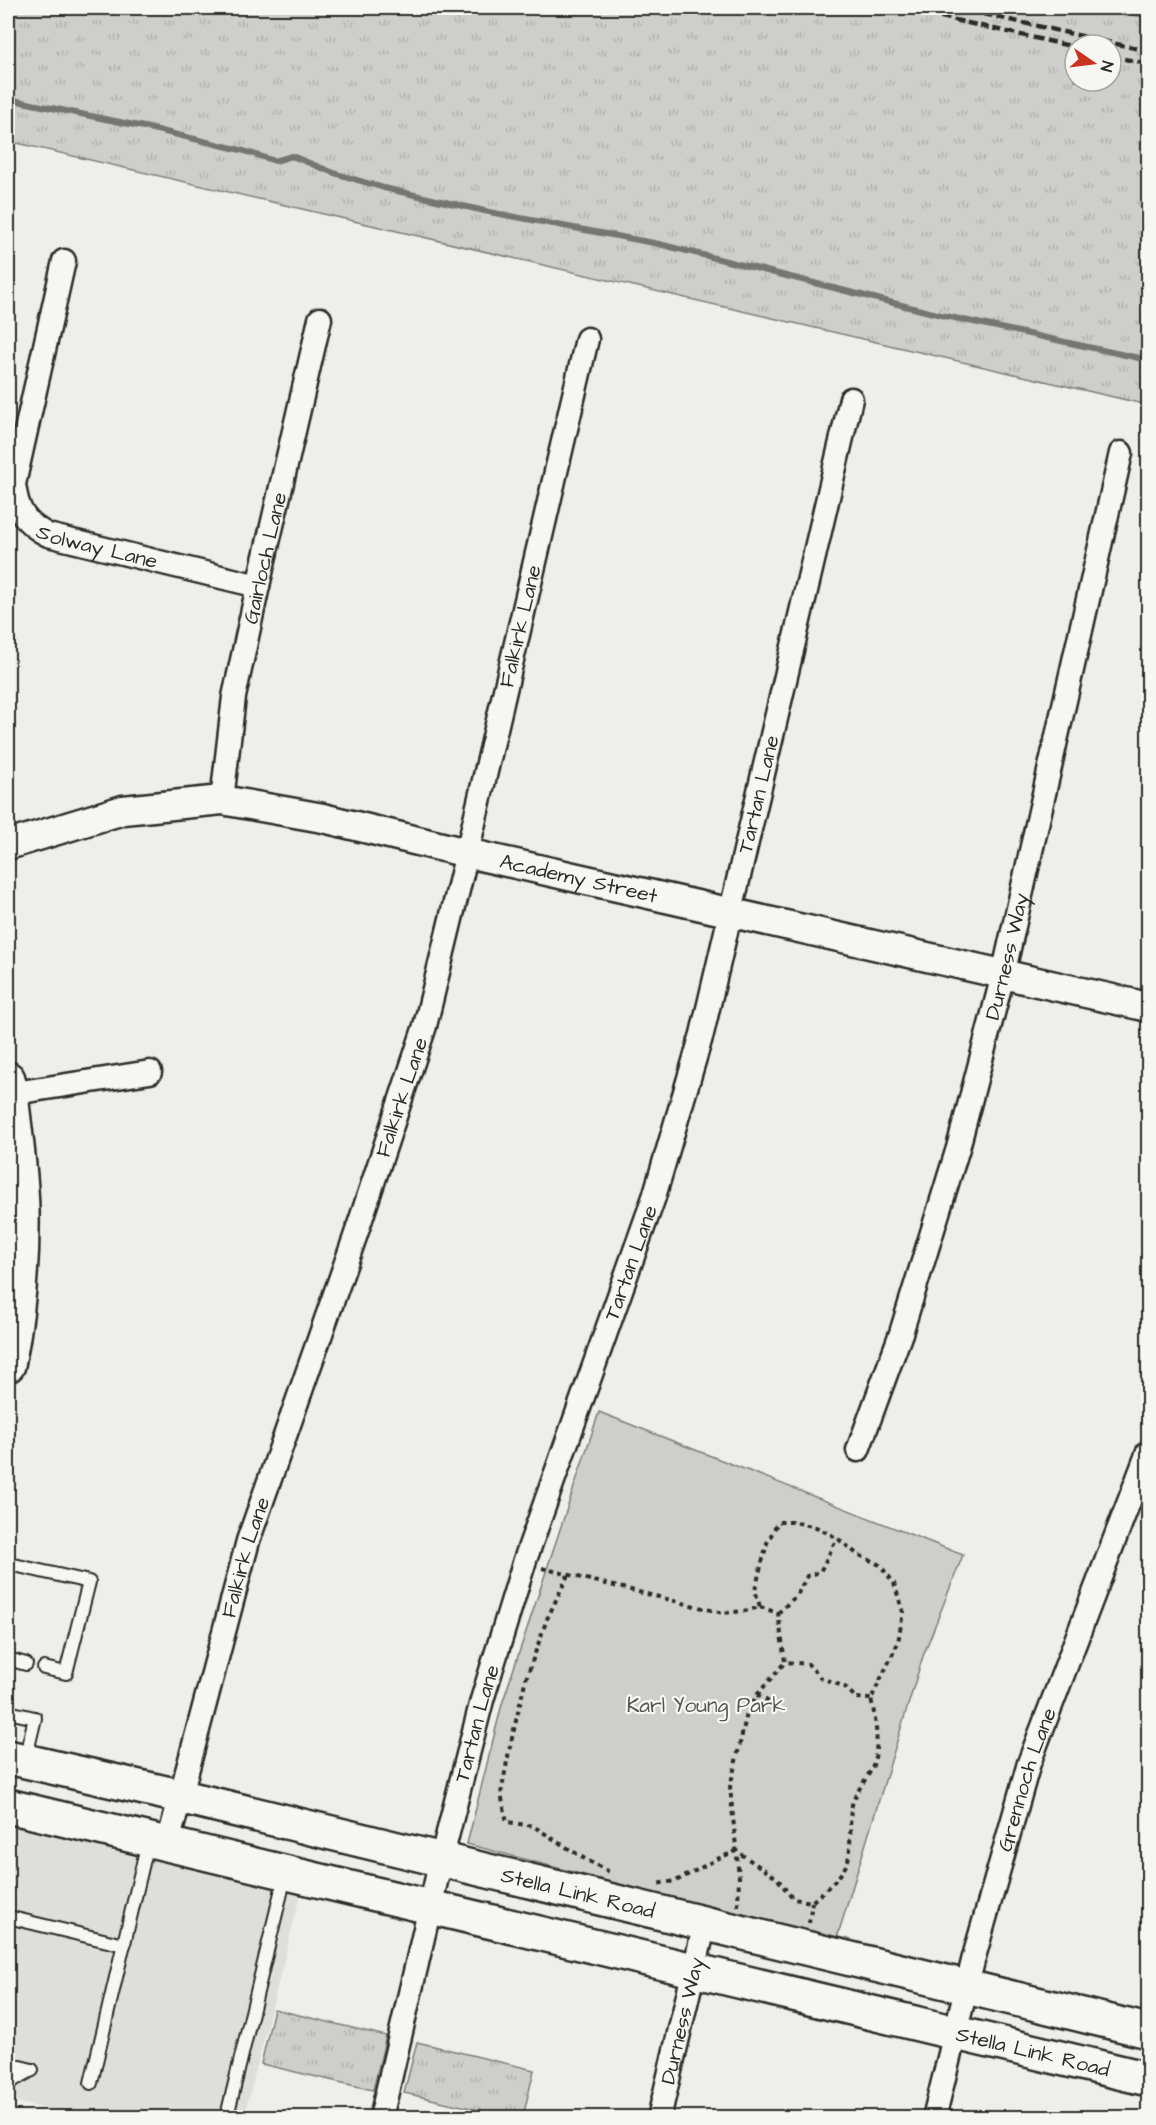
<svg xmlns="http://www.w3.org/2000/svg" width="1156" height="2125" font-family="'Architects Daughter',sans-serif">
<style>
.built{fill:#dededb}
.grass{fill:url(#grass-tufts);stroke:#7c7c7a;stroke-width:1.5;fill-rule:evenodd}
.park{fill:#cececa;stroke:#7c7c7a;stroke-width:1.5}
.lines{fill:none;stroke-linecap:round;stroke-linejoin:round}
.stream{stroke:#757573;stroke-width:6}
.service-casing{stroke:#2b2b2b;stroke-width:16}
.minor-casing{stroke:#2b2b2b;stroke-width:27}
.tertiary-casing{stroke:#2b2b2b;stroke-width:33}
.secondary-casing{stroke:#2b2b2b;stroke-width:38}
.path{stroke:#2b2b2b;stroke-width:4;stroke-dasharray:4.5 4.5;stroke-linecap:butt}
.service{stroke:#f6f6f2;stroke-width:12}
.minor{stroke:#f6f6f2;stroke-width:22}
.tertiary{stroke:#f6f6f2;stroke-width:28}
.secondary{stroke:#f6f6f2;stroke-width:33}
.rail{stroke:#2b2b2b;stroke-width:4.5;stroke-dasharray:9 4.5;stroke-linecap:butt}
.labels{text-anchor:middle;stroke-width:4.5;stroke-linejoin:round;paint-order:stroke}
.street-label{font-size:21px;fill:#2b2b2b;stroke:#f6f6f2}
.park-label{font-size:21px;fill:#545453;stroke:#f6f6f2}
</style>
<defs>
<pattern id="grass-tufts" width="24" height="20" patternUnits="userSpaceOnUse" patternTransform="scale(1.5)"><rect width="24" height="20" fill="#cececa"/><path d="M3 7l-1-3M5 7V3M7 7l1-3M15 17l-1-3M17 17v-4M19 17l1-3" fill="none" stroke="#b1b1ae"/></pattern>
</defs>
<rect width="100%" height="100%" fill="#eeeeea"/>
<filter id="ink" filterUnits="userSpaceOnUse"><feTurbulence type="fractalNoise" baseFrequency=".0167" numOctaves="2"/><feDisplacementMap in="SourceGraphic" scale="12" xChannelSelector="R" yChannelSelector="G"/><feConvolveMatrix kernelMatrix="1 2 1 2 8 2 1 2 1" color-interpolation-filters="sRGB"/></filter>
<g filter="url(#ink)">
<path class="built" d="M8 1824 301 1893 244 2117H79L8 2100Z"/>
<g class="grass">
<path d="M8 8H1101L1148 18V405L8 141ZM1075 45H1111V81H1075Z"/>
<path d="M274 2009 386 2036 373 2090 261 2064Z"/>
<path d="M417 2042 534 2070 523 2117H511L404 2093Z"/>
</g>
<path class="park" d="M599 1412 963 1555 923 1656 837 1938 710 1908 467 1844 502 1704Z"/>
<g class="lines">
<path class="stream" d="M8 99 144 127 241 150 275 161 292 156 334 173 384 188 489 212 659 244 941 315 1148 360"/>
<g class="service-casing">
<g id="service">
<path d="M8 1570 14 1565 89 1582 66 1673 44 1668"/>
<path d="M8 1659 26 1664"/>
<path d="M8 1712 35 1718 25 1760"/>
<path d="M8 1917 124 1945"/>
<path d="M8 2064 32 2070"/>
<path d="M8 2083 32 2070"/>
<path d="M91 2083 148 1842"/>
<path d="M227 2116 286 1872"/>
</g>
</g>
<g class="minor-casing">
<g id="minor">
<path id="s1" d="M64 261 14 484C17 510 24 523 48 535L258 586"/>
<path id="s2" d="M222 800 234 697 258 586 320 319"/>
<path d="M8 1094 150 1072"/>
<path id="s3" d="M858 1450 901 1333 958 1148 1003 975 1121 453"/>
<path id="s4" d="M168 1843 248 1541 355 1237 425 1026 467 853 587 339"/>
<path id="s5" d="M381 2118 441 1860 482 1700 525 1560 654 1197 702 1034 851 399"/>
<path id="s6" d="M659 2118 705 1923"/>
<path id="s7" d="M934 2118 974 1957 1029 1763 1148 1452"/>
</g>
</g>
<g class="tertiary-casing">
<g id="tertiary">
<path id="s8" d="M8 845 123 810 222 800 323 818 467 853 1148 1007"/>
</g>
</g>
<g class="secondary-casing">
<g id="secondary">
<path d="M8 1079 11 1094C15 1132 21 1170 22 1209 23 1261 18 1314 8 1365"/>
<path id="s9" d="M8 1757 179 1796 1148 2031"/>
<path id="s10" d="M8 1806 1148 2079"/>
</g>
</g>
<g class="path">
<path d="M542 1568 723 1613 745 1611 760 1607 755 1590 767 1543 778 1522H794L816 1527 837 1538 857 1554 880 1565 894 1583 903 1612 898 1643 871 1699C876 1719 880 1748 872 1768 865 1782 854 1793 851 1809 849 1824 852 1847 848 1860 843 1877 824 1890 812 1902L793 1899 777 1878 736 1851 717 1859 676 1881 655 1884"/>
<path d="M568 1575 547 1619 525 1682 509 1751 501 1794 507 1822 533 1826 585 1859 611 1873"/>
<path d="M760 1607 778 1613 785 1662 808 1664 821 1678 845 1687 856 1698 871 1699"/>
<path d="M778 1613 797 1595 807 1576 820 1572 837 1538"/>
<path d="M757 1695 769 1702"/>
<path d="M738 1906 739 1877 730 1787 747 1713 757 1695 785 1662"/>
<path d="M809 1923 812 1902"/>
</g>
<use href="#service" class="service"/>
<use href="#minor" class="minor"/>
<use href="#tertiary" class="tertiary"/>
<use href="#secondary" class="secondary"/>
<g class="rail">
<path d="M901 8 1075 47"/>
<path d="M957 8 1148 51"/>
<path d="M1111 56 1148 64"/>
</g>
</g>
</g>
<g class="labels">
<g class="street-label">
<text dy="7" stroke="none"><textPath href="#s1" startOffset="344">Solway Lane</textPath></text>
<text dy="7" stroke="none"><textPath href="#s2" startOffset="246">Gairloch Lane</textPath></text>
<text dy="7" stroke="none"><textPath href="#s4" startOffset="1268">Falkirk Lane</textPath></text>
<text dy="7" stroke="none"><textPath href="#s5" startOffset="1378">Tartan Lane</textPath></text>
<text dy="7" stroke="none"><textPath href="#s8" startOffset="585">Academy Street</textPath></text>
<text dy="7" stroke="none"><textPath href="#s3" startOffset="516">Durness Way</textPath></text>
<text dy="7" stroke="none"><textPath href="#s4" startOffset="782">Falkirk Lane</textPath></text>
<text dy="7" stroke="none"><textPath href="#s5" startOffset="892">Tartan Lane</textPath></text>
<text dy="7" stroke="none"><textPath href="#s4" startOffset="296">Falkirk Lane</textPath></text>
<text dy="7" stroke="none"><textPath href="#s5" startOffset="406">Tartan Lane</textPath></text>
<text dy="7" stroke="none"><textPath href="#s7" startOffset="351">Grennoch Lane</textPath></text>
<text dy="7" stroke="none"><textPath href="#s9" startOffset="586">Stella Link Road</textPath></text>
<text dy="7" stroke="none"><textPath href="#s6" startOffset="100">Durness Way</textPath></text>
<text dy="7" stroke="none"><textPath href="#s10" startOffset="1054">Stella Link Road</textPath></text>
</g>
<g class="park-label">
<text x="706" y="1712">Karl Young Park</text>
</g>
</g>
<rect width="1156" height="2125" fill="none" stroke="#f6f6f2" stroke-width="30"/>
<rect x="15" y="15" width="1126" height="2095" fill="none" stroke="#2b2b2b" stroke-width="2" filter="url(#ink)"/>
<g transform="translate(1093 63) rotate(104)"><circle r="28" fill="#f6f6f2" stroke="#a5a5a2" stroke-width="1.5"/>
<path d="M0-4.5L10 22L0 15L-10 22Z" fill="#c8321e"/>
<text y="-9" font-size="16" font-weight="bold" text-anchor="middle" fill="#2b2b2b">N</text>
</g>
</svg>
